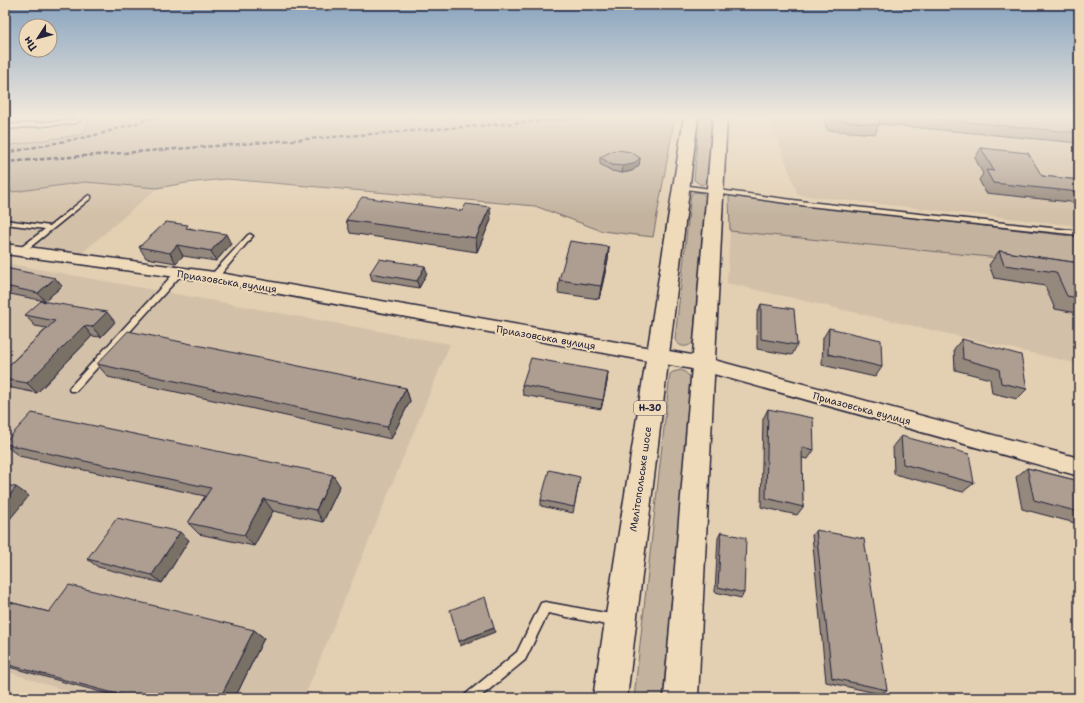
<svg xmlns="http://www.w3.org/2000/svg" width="1084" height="703" font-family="'Shantell Sans',sans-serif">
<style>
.built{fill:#d3c0a8}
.green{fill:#c2b29e;stroke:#726a6c}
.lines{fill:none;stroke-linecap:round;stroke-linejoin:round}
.service-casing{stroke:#22223b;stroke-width:3}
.minor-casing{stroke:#22223b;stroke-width:3}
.primary-casing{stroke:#22223b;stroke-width:3}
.service{fill:#efdab9;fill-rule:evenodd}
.minor{fill:#efdab9;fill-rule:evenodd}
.primary{fill:#efdab9;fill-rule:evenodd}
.rail{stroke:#22223b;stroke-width:2.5;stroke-dasharray:4.5 2.5;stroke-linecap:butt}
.wall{fill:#95887d;stroke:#22223b}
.shaded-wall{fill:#796f66;stroke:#22223b}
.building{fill:#ad9e91;stroke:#22223b}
.labels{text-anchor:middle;stroke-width:4;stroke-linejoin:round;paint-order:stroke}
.shield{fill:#efdab9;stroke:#605961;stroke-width:1}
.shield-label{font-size:9px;font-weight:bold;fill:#22223b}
.street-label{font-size:10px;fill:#22223b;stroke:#efdab9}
</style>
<rect width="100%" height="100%" fill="#e3cfb2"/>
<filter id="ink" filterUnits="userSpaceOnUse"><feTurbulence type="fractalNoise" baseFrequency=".025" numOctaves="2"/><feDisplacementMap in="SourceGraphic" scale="8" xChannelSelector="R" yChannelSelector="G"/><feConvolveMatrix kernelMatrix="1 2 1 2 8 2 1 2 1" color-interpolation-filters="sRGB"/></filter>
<g filter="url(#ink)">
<g class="built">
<path d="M16 117H90L84 134 5 146V118Z"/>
<path d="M769 117H1079V226L798 195Z"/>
<path d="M85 182 157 188 82 253 5 241V193Z"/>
<path d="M730 231 1079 266V364L727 283Z"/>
<path d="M5 263 450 344 304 698H88L5 671Z"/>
</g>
<g class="green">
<path d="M90 117H675L653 237 602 231 535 206 227 179 186 183 157 188 85 182 5 193V146L84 134Z"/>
<path d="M699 117H713L708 182 701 185 694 180Z"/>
<path d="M695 192 702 193 706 197 693 342C687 349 678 347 675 339L691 194Z"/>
<path d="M729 196 1079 237V266L730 231Z"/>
<path d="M681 370 685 372 691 378 663 698H634L670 374 673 372Z"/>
</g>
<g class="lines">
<g class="service-casing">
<g id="service">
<path d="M77 117H83L76 123 5 129V125L75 120Z"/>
<path d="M681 185 808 202 1079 231V235L808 206 679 188V186Z"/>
<path d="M89 195 91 196V198L23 253H19V249L45 229 5 224V220L50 226Z"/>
<path d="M250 234 253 236 252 237 217 279H211L210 277 211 275 248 235Z"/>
<path d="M176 271H179L183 273 76 391H70L69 389 70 387Z"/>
<path d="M545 602 616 615 620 617 622 621 620 625 616 627 548 613 525 660 479 698H464L466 694 517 652 541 603Z"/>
</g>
</g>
<g class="minor-casing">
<path id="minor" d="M5 244 214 272 703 357 1079 458V476L703 371 214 282 5 254Z"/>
</g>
<g class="primary-casing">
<g id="primary">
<path d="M684 117H698L627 698H593Z"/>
<path d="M713 117H727L698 698H664Z"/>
</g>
</g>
<use href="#service" class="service"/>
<use href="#minor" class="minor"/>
<use href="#primary" class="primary"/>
<g class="rail">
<path d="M5 153 96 135 157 117"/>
<path d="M5 162 594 117"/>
</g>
</g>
<g class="wall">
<path d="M823 117H1079V143L879 124 875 134 827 130Z"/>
<path d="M981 148 1042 176 1079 180V203L986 193 979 180 983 174 975 158Z"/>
<path d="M600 157 640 158 639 165 632 171 622 173 612 171 600 164Z"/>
<path d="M346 220H491L477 252 350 233Z"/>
<path d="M190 228 231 244 216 261 183 256 176 263 146 258 139 247Z"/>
<path d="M609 247 608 260 599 299 558 293 559 280Z"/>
<path d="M999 251 1079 263V319L1077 313 1055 309 1045 286 994 278 989 265Z"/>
<path d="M5 268 62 286 45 301 5 293Z"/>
<path d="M370 273H427L419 288 372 280Z"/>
<path d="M761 304 797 345 792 355 757 349V314Z"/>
<path d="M25 315 115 322 101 337 92 336 37 393 7 387 5 385V369L47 328 35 326Z"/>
<path d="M829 328 882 367 875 377 822 365 823 338Z"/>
<path d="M962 339 1027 389 1017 399 992 393 990 379 955 370 954 349Z"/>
<path d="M97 364 406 388 410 401 391 439 108 377Z"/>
<path d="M608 372 607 382 601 409 523 395 522 385Z"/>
<path d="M768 409 814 450 808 459 802 458 803 507 797 515 761 507 763 419Z"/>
<path d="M901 436 974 483 963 492 894 474 893 446Z"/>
<path d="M5 442 340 486 323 522 273 511 254 546 199 534 188 523 205 496 19 456 5 445Z"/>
<path d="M1027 468 1079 481V524L1022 509 1016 477Z"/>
<path d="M579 483 573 513 541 506V500Z"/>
<path d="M816 530 887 690 880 694 826 682 812 535Z"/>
<path d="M721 532 744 593 741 598 715 592 718 538Z"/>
<path d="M189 540 162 583 98 567 87 559Z"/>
<path d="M5 601 49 612 254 630 264 638 235 698H123L5 666Z"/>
</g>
<g class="shaded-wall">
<path d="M640 158 639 165 632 171 622 173 623 166Z"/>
<path d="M490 207 491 220 477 252 476 238Z"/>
<path d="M226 234 231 244 216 261 211 251Z"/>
<path d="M177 245 183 256 176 263 170 253Z"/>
<path d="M609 247 608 260 599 299 601 286Z"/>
<path d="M425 266 427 273 419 288 417 281Z"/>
<path d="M55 278 62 286 45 301 38 293Z"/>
<path d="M107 312 115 322 101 337 92 327Z"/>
<path d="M84 326 92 336 37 393 27 383Z"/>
<path d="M608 372 607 382 601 409 603 400Z"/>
<path d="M406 388 410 401 391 439 387 427Z"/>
<path d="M333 475 340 486 323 522 316 510Z"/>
<path d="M16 487 29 496 5 525V501Z"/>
<path d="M264 499 273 511 254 546 244 535Z"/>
<path d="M180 532 189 540 162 583 152 575Z"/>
<path d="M494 628 495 632 460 646 459 641Z"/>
<path d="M254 630 264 638 235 698H220Z"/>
</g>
<g class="building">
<path d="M829 117H877L880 125 830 120Z"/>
<path d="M914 117H1079V133Z"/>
<path d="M981 148 1028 153 1042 176 1079 180V192L993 183 986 170 994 171Z"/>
<path d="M618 150 631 152 640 158 633 164 623 166 612 165 600 157 612 151Z"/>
<path d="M362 197 462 211 466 204 490 207 476 238 346 220Z"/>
<path d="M166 222 188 225 186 228 226 234 211 251 177 245 170 253 139 247Z"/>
<path d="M570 241 609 247 601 286 559 280Z"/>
<path d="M999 251 1079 263V298L1067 296 1056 272 1004 265Z"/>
<path d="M379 259 425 266 417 281 370 273Z"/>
<path d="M5 268 55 278 38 293 5 286Z"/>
<path d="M41 301 107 312 92 327 84 326 27 383 5 379V369L55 321 25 315Z"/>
<path d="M761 304 794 309 797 345 761 339Z"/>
<path d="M829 328 881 340 882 367 828 354Z"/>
<path d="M128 331 406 388 387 427 97 364Z"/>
<path d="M962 339 1021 355 1027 389 1001 383 999 369 963 359Z"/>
<path d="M531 358 608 372 603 400 522 385Z"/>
<path d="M768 409 813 418 814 450 802 447 803 507 766 498Z"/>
<path d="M32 413 333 475 316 510 264 499 244 535 188 523 211 488 5 444V442Z"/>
<path d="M901 436 969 454 974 483 903 464Z"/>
<path d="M1027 468 1079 481V512L1034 500Z"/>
<path d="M549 470 580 477 574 507 541 500Z"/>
<path d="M5 485 16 487 5 501Z"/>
<path d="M117 518 180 532 152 575 87 559Z"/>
<path d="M816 530 864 539 887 690 832 678Z"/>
<path d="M721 532 746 538 744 593 718 587Z"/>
<path d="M69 585 254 630 220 698H132L5 664V601L49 612Z"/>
<path d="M485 597 494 628 459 641 450 610Z"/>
</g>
</g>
<linearGradient id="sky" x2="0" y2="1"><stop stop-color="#87a3bf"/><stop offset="0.54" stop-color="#f2e9dc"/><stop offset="1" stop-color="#f2e9dc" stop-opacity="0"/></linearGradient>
<rect width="1084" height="216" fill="url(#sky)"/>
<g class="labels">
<rect class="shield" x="634" y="401" width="32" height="14" rx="3"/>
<g class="shield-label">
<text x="650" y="411">Н-30</text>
</g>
<g class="street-label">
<text transform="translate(227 281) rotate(9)" y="4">Приазовська вулиця</text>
<text transform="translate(546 337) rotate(10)" y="4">Приазовська вулиця</text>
<text transform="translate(862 408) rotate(15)" y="4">Приазовська вулиця</text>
<text transform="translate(640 479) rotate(-82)" y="4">Мелітопольське шосе</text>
</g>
</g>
<rect width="1084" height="703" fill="none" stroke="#efdab9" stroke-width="20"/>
<rect x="10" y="10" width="1064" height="683" fill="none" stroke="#22223b" stroke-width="1.5" filter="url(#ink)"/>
<g transform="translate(38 38) rotate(234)"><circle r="19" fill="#efdab9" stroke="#9d9087"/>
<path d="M0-3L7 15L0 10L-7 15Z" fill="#22223b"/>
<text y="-6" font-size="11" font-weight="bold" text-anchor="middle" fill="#22223b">Пн</text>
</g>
</svg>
